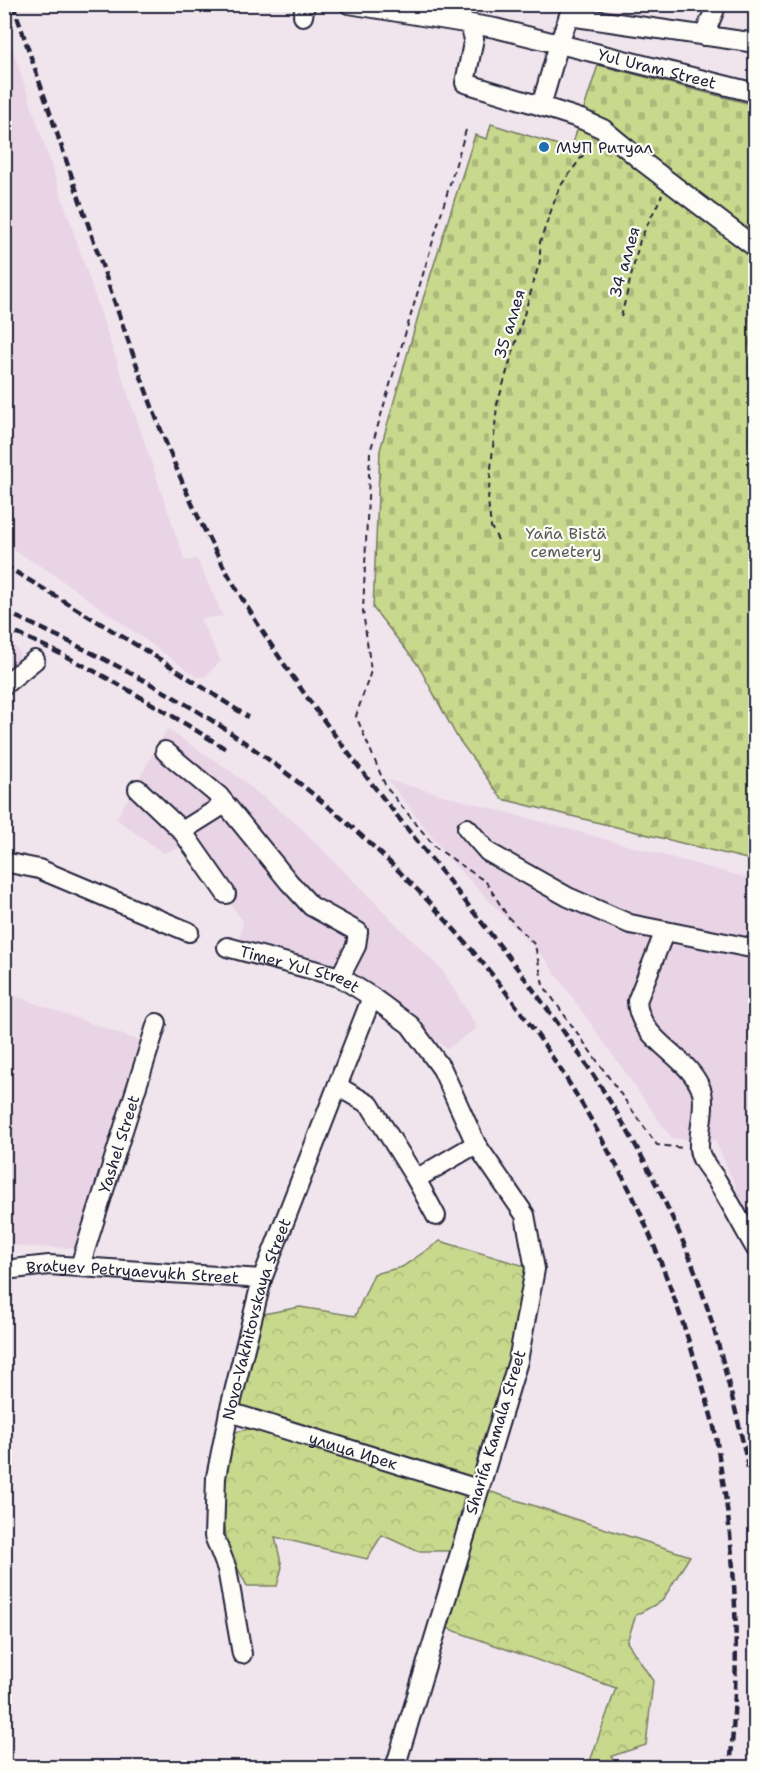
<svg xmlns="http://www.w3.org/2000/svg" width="760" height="1772" font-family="'Shantell Sans',sans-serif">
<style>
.built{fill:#e9d4e6}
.forest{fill:url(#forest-crowns);stroke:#757d64;stroke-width:1.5}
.cemetery{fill:url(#cemetery-stones);stroke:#757d64;stroke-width:1.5}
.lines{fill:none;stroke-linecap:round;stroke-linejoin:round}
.minor-casing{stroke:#22223b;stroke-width:22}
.path{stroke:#22223b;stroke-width:2;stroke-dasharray:6 4.5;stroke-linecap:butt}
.minor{stroke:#fdfcf7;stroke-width:18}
.rail{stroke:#22223b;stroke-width:4.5;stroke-dasharray:9 4.5;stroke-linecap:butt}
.poi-dot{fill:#1f6fb2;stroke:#fdfcf7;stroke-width:2}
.labels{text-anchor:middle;stroke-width:4.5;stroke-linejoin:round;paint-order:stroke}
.street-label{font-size:16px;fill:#22223b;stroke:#fdfcf7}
.poi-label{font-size:16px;fill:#22223b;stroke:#fdfcf7;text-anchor:start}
.park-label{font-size:16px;fill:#545953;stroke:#fdfcf7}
</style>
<defs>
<pattern id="forest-crowns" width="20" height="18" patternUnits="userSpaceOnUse" patternTransform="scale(1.5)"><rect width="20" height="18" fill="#c8d88c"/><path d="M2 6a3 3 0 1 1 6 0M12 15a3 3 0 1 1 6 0" fill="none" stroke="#acb97a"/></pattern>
<pattern id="cemetery-stones" width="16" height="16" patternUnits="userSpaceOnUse" patternTransform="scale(1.5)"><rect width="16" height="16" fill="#c8d88c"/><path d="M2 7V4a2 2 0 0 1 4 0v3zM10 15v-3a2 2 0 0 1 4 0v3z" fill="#acb97a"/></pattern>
</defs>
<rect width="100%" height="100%" fill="#f1e5ed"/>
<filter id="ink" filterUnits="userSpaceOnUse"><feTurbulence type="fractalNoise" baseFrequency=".0167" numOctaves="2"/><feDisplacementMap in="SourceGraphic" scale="12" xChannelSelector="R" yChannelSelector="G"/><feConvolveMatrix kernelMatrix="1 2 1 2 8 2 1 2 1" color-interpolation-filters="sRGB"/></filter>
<g filter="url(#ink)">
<g class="built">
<path d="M4 23 110 341 185 561 197 559 223 616 200 619 221 661 206 676 197 677 50 572 5 545Z"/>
<path d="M5 635 20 652 18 664 5 674Z"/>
<path d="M167 729 232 772 299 826 443 971 477 1028 447 1049 354 977 239 943 243 921 186 846 163 853 116 819Z"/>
<path d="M388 780 755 880V1230L715 1140 672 1139 545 959 449 859Z"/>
<path d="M4 992 143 1042 80 1248 25 1247 5 1243Z"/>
</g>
<g class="forest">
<path d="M440 1241 535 1269 479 1488 690 1556 662 1601 636 1615 627 1642 653 1681 646 1745 612 1756 613 1767H588L616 1688 438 1625 478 1489 229 1412 253 1316 300 1307 355 1316 374 1274 402 1267Z"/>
<path d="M257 1427 465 1492 452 1551H417L382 1535 367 1559 275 1537 282 1567 277 1586H247L228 1550 221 1499 235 1432Z"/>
</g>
<path class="cemetery" d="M598 65 755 105V861L502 799 457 737 418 665 373 608 380 450 423 299 475 135 487 139 491 124 571 149Z"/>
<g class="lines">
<g class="minor-casing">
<g id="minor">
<path id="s1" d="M349 4 495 28 756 93"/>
<path d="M573 4 559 44 541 106 581 119 603 129 643 162 756 248"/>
<path d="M303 16 305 4"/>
<path d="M569 16 756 43"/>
<path d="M469 24 474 38 465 83 541 106"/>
<path d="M704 36 717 4"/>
<path d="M4 685 35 660"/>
<path d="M165 751 219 796 289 882 311 906 358 932 356 946 340 977"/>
<path d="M138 789 182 831 226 894"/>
<path d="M467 828 488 852 568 897 630 924 756 949"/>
<path d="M182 831 225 804"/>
<path d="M4 862 39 869 189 932"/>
<path d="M665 931 637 1001C639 1041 687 1054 701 1089 707 1105 698 1131 699 1149 700 1161 711 1170 717 1181 731 1203 743 1227 756 1249"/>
<path id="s2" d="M227 947 340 977 372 997 410 1025 442 1069 476 1144 525 1215 535 1269 518 1361 395 1768"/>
<path d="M337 1086 370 1105 416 1179 436 1216"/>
<path d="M416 1179 476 1144"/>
<path id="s3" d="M80 1266 157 1023"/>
<path id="s4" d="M4 1270 49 1265 262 1279"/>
<path id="s5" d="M229 1412 478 1489"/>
<path id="s6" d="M242 1654 227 1569 214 1536 216 1477 229 1412 262 1279 372 997"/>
</g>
</g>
<g class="path">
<path d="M466 130 370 452 363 611 371 671 356 716 386 787 435 847 486 882 508 917 535 945 543 985 657 1145 684 1148"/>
<path d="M621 317 640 240 662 195"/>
<path d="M498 540 491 527 488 500 497 405 540 261V242L559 188 592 143"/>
</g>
<use href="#minor" class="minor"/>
<g class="rail">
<path d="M13 4C45 99 78 194 110 289 143 383 175 479 224 567 320 740 461 883 573 1045 620 1112 661 1187 692 1263 707 1303 719 1345 729 1386 741 1430 751 1476 756 1521"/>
<path d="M4 565 161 660 248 717"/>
<path d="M4 611C82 647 160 685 231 733 384 837 516 980 604 1143 614 1162 626 1181 635 1201 667 1272 693 1348 713 1423 718 1442 719 1462 723 1481 738 1575 739 1673 730 1768"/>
<path d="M4 628C83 661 154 704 226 749"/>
</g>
</g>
</g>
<circle class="poi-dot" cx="544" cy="147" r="6"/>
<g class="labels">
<g class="street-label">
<text dy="6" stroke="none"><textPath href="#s1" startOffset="315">Yul Uram Street</textPath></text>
<text transform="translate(624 262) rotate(-74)" y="6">34 аллея</text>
<text transform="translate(509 324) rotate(-73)" y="6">35 аллея</text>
<text dy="6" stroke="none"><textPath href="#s2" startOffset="76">Timer Yul Street</textPath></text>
<text dy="6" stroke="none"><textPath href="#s3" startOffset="128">Yashel Street</textPath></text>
<text dy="6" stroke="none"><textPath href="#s4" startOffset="129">Bratyev Petryaevykh Street</textPath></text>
<text dy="6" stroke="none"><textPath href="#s6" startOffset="344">Novo-Vakhitovskaya Street</textPath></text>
<text transform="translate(495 1432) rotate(-73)" y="6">Sharifa Kamala Street</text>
<text dy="6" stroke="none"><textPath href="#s5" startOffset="130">улица Ирек</textPath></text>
</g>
<g class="poi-label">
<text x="556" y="153">МУП Ритуал</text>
</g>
<g class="park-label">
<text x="566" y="539">Yaña Bistä<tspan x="566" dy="18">cemetery</tspan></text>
</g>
</g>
<rect width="760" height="1772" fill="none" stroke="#fdfcf7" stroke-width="24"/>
<rect x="12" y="12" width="736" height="1748" fill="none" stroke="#22223b" stroke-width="2" filter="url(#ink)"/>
</svg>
